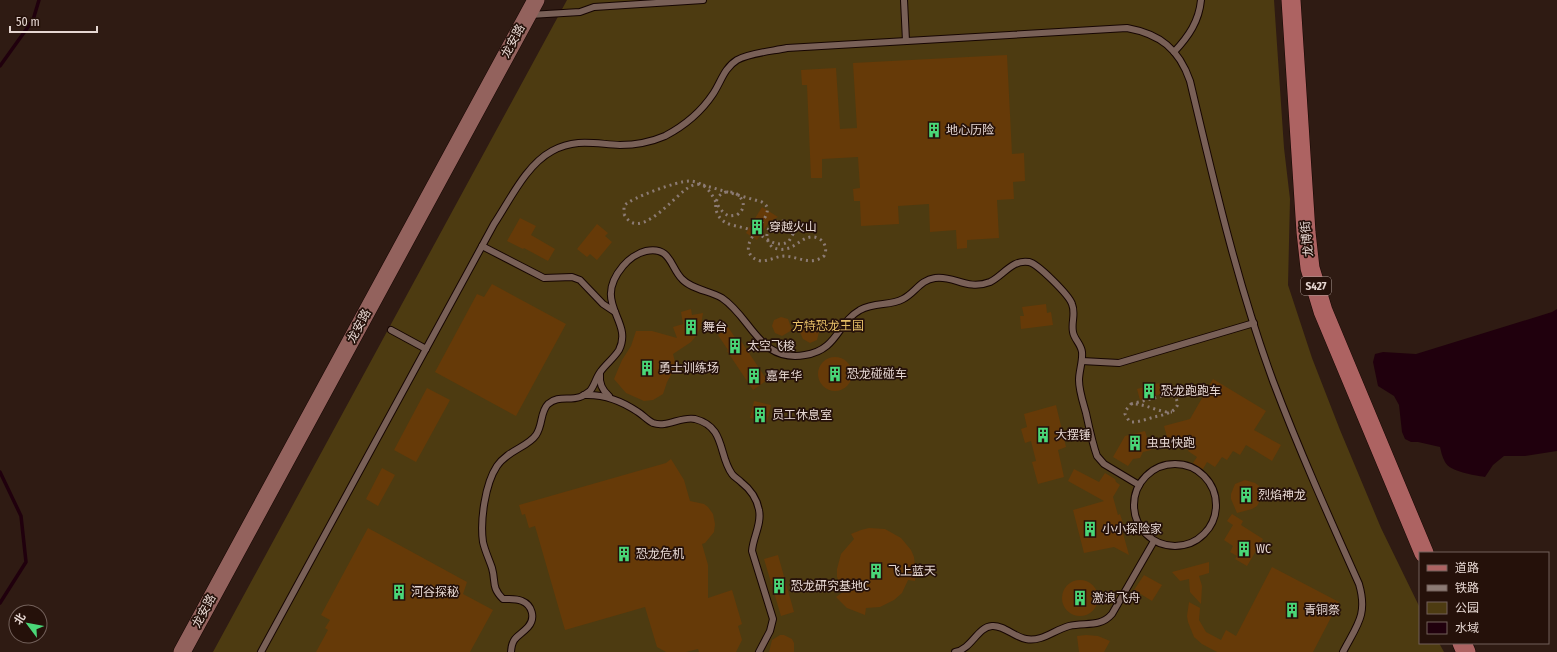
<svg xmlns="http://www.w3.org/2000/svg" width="1557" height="652" font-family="'Fira Sans Condensed','Noto Sans SC',sans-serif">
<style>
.green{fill:#4d3b11}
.water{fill:#20000d}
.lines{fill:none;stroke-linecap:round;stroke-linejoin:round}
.stream{stroke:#20000d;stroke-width:3.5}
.building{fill:#663a08}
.lane-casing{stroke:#160502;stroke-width:8}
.secondary-casing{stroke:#160502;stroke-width:18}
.primary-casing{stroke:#160502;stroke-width:20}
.lane{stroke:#796057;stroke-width:6}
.secondary{stroke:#93625d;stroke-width:17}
.primary{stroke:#ad6362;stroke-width:19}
.rail{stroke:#8c7b74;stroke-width:3;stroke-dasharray:2 4;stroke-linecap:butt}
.labels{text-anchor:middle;stroke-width:3.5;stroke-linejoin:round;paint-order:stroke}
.shield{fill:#25110a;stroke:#ac9c96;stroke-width:1}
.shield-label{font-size:11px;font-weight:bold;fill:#e6d7d2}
.street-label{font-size:12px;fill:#e6d7d2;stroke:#25110a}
.poi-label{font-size:12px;fill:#e6d7d2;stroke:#25110a;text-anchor:start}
.park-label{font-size:12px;fill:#e5bd66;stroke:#25110a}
</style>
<rect width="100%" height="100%" fill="#2f1b13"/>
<path class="green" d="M567 0H1274L1284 148 1290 199 1288 285 1312 358 1340 430 1381 528 1420 608V643H1439L1444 652H213Z"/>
<path class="water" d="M1557 309V451L1525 456H1504L1493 465 1485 477C1474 475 1450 472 1445 462 1442 457 1441 451 1440 447L1418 442H1411L1405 439 1402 432 1399 405 1394 396 1378 386 1373 362 1375 354 1383 352 1416 354 1552 312Z"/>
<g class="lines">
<g class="stream">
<path d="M0 66 33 20 39 0"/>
<path d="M0 472 21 516 26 562 0 603"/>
</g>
</g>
<g class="building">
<path d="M1007 55 1012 154 1024 153 1025 181 1013 182 1014 199 997 200 999 238 967 240V248L957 249 956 230 930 232 929 204 898 206 899 224 861 226 860 201H854L853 189 860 188 858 157 822 159V178H811L807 85H802L801 70 836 68 840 129 857 128 853 63Z"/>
<path d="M762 207 778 217 769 222 757 240 746 233Z"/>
<path d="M520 218 536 226 531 235 555 249 548 261 524 248 523 249 507 241Z"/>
<path d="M597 224 608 233 605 236 612 242 597 260 590 254 587 257 577 249Z"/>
<path d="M492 284 566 324 516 416 435 372 477 294 484 297Z"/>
<path d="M1046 304 1047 313 1051 312 1053 325 1021 329 1020 316H1024L1022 307Z"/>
<path d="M691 309 692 315 703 313 701 326 697 335 691 342 673 354 676 366 667 382 663 394 653 400 644 401 626 393 614 379 622 360 631 346 636 331H652L677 338 673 327 683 324 681 312Z"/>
<path d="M781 317 788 319 792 330 782 336 775 333 772 326 774 320Z"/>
<path d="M811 324 818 328 819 332 817 340 810 343 803 339 799 330 807 325Z"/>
<path d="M728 327 738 342 741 341 767 380 753 390 727 351 728 350 718 335Z"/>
<circle cx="835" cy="374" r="17"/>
<path d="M1213 379 1266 411 1254 430 1281 445 1272 461 1246 445 1240 455 1233 451 1227 460 1222 457 1215 467 1207 462 1203 469 1193 463 1197 457 1188 451 1196 437 1169 445 1164 426 1190 419Z"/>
<path d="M1159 383 1162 394 1140 400 1137 389Z"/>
<path d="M427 388 450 400 416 462 394 450Z"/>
<path d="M754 401 771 405 767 422 750 418Z"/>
<path d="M1056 405 1066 447 1058 450 1064 477 1038 484 1032 462 1036 461 1031 441 1025 443 1021 429 1027 427 1024 414Z"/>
<path d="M1145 431 1151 450 1143 452 1140 458 1133 459 1128 466 1113 457 1125 436Z"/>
<path d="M671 459 684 480 690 501 704 504 708 507 713 514 715 524 714 532 705 543 702 544 708 565V598L732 590 742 624 738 626 742 640 736 652H699L698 649 686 652H666L657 647 645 607 565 630 535 526 529 528 525 514 522 515 519 505 666 463Z"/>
<path d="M382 468 395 475 378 506 366 499Z"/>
<path d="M1074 469 1099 482 1105 473 1115 479 1116 482 1120 485 1113 497 1118 515 1120 514 1123 523V525L1121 526 1129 555 1114 547 1084 553 1073 510 1104 501 1068 481Z"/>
<path d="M1245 480 1255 483 1259 486 1262 497 1257 506 1252 509 1237 513 1231 499V494L1235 484Z"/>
<path d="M1232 514 1243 521 1241 525 1263 539 1247 566 1235 559 1237 556 1230 552 1233 546 1224 540 1233 525 1227 521Z"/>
<path d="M368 528 467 582 463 594 493 610 470 652H316L328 630 325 628 330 620 321 615Z"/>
<path d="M869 528 885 529 901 538 911 550 914 557 916 573 915 581 908 580 902 593 894 600 880 607 866 608 865 615 847 608 836 597 843 592 837 577V569L841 554 854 539 851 534 861 530Z"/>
<path d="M778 555 794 612 781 616 764 559Z"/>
<path d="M1209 562V573L1199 576 1202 586 1201 604 1190 592 1189 579 1180 581 1172 572Z"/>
<path d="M1272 567 1339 602 1313 652H1217L1202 644 1194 637 1188 622 1187 616 1189 602 1200 608 1199 620 1206 632 1221 640 1226 630 1236 636Z"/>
<path d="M1144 575 1162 585 1152 601 1134 590Z"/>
<circle cx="1080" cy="598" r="18"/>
<path d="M780 635H784L792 639 794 643V652H769L772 640Z"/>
<path d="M1086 635 1098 636 1110 641 1104 652H1079L1077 636Z"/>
</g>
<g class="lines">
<g class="lane-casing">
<g id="lane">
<path d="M904 0 906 41"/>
<path d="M530 15 580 12 594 7 703 0"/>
<path d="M1174 52C1189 36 1199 21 1201 0"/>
<path d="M482 246 544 278 572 277 580 280 603 304 615 312"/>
<path d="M391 330 426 349"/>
<path d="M1082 361 1119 363 1254 323"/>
<path d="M600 374C599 383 602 390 609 396"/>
<path d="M584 395C604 394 622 401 638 412 643 415 647 420 653 423 667 428 681 416 695 419 726 427 718 455 732 474 734 477 738 479 741 482 750 489 757 499 759 510 762 524 753 537 752 551L773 619 770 631 759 652"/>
<circle cx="1175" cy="505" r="41"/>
<path d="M261 652 494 224C510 200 526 165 552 151 576 138 595 144 620 145 635 145 651 142 665 136 684 126 701 112 713 94 721 82 724 68 737 60 749 53 773 51 787 48L1127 28C1160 34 1179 49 1190 81 1214 182 1237 283 1273 381 1299 450 1329 517 1359 584 1368 615 1357 625 1343 652"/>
<path d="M511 652C512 636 519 637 528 627 536 618 532 605 522 601 516 598 509 599 503 599 491 587 496 582 492 568 489 559 485 551 483 542 480 521 485 484 497 466 508 450 528 447 536 435 543 425 540 412 548 404 558 395 569 401 580 397 583 396 587 393 590 391 595 385 596 377 601 371 606 364 614 358 619 350 634 320 591 304 623 266 628 260 637 253 646 251 671 246 670 267 682 279 691 289 710 291 722 298 752 318 759 363 805 355 838 350 837 323 860 310 875 302 890 306 903 299 915 293 920 280 935 278 954 275 967 291 990 282 1003 276 1012 259 1029 262 1038 264 1069 295 1072 304 1076 314 1071 322 1073 332 1074 339 1081 344 1082 352 1083 361 1079 371 1079 380 1079 391 1083 402 1086 413 1089 427 1092 442 1097 456L1104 464 1139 485"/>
<path d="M955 652C972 649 977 627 992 626 1004 625 1014 637 1026 639 1042 642 1054 630 1069 626 1085 622 1100 628 1112 614L1154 541"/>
</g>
</g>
<g class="secondary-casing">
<path id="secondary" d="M182 652 536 0"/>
</g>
<g class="primary-casing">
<g id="primary">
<path d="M1291 0 1306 232 1310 268 1323 311 1424 553"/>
<path d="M1462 643 1466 652"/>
</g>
</g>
<use href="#lane" class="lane"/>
<use href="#secondary" class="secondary"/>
<use href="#primary" class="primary"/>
<g class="rail">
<path d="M624 214C639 244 675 194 691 186 695 184 699 184 703 185L762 202C781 212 743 236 749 252 751 257 755 260 761 261 769 261 777 256 785 256 799 257 811 266 824 256 829 247 822 236 811 237 801 238 795 248 785 249 781 250 776 249 772 247 764 239 766 229 774 222L783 221 790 226 793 234 789 241C776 250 765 236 753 231 747 228 739 227 732 225 707 219 713 185 735 193 739 195 741 198 743 202 744 208 742 211 737 215L729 216C716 210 715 194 704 186 700 183 694 181 689 181 678 181 630 198 624 206V214"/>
<path d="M1131 404 1166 395 1174 396C1186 410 1164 415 1154 417 1147 419 1140 422 1132 422L1129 421 1125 414 1126 410 1131 404C1146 403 1158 413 1172 412"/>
</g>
</g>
<defs>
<g id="building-bare" transform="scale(1.2)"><path d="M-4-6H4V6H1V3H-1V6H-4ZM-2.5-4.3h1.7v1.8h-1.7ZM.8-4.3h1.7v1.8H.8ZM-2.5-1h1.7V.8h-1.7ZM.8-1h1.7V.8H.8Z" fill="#4ad778" stroke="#25110a" stroke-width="2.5" paint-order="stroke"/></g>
</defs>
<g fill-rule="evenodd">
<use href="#building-bare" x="934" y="130"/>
<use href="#building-bare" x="757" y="227"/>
<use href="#building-bare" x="691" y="327"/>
<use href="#building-bare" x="735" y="346"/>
<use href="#building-bare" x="647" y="368"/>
<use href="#building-bare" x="835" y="374"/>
<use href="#building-bare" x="754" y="376"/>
<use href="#building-bare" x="1149" y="391"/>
<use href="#building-bare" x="760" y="415"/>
<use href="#building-bare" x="1043" y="435"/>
<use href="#building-bare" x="1135" y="443"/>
<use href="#building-bare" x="1246" y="495"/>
<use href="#building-bare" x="1090" y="529"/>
<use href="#building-bare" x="1244" y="549"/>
<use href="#building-bare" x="624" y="554"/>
<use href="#building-bare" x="876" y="571"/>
<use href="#building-bare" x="779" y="586"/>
<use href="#building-bare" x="399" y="592"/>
<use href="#building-bare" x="1080" y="598"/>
<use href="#building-bare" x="1292" y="610"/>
</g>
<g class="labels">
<rect class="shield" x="1301" y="277" width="30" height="18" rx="3"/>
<g class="shield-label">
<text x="1316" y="290">S427</text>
</g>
<g class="street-label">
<text transform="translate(513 41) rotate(-62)" y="4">龙安路</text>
<text transform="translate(1307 239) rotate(-96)" y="4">龙博街</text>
<text transform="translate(359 326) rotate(-62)" y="4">龙安路</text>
<text transform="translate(204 611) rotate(-62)" y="4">龙安路</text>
</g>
<g class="poi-label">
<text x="946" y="134">地心历险</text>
<text x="769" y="231">穿越火山</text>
<text x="703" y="331">舞台</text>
<text x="747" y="350">太空飞梭</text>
<text x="659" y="372">勇士训练场</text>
<text x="847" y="378">恐龙碰碰车</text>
<text x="766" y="380">嘉年华</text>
<text x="1161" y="395">恐龙跑跑车</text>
<text x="772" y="419">员工休息室</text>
<text x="1055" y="439">大摆锤</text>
<text x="1147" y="447">虫虫快跑</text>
<text x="1258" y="499">烈焰神龙</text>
<text x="1102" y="533">小小探险家</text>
<text x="1256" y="553">WC</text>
<text x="636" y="558">恐龙危机</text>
<text x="888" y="575">飞上蓝天</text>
<text x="791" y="590">恐龙研究基地C</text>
<text x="411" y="596">河谷探秘</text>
<text x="1092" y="602">激浪飞舟</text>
<text x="1304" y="614">青铜祭</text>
</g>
<g class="park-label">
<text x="828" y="330">方特恐龙王国</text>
</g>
</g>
<rect x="1419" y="552" width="130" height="92" fill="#25110a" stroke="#72605a"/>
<rect x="1427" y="565" width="20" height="6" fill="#ad6362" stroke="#72605a"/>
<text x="1455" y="572" font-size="12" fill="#e6d7d2">道路</text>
<rect x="1427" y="585" width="20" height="6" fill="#8c7b74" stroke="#72605a"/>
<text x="1455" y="592" font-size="12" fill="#e6d7d2">铁路</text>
<rect x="1427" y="602" width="20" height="12" fill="#4d3b11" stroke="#72605a"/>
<text x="1455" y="612" font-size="12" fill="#e6d7d2">公园</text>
<rect x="1427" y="622" width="20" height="12" fill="#20000d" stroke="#72605a"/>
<text x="1455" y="632" font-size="12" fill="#e6d7d2">水域</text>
<g transform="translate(28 624) rotate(302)"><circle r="19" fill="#25110a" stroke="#72605a"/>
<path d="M0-3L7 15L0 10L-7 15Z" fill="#4ad778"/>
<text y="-6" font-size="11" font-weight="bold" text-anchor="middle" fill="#e6d7d2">北</text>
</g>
<path d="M10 26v6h87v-6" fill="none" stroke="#e6d7d2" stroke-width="2"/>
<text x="16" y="26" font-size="12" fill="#e6d7d2" stroke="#25110a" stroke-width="3" paint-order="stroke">50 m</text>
</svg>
